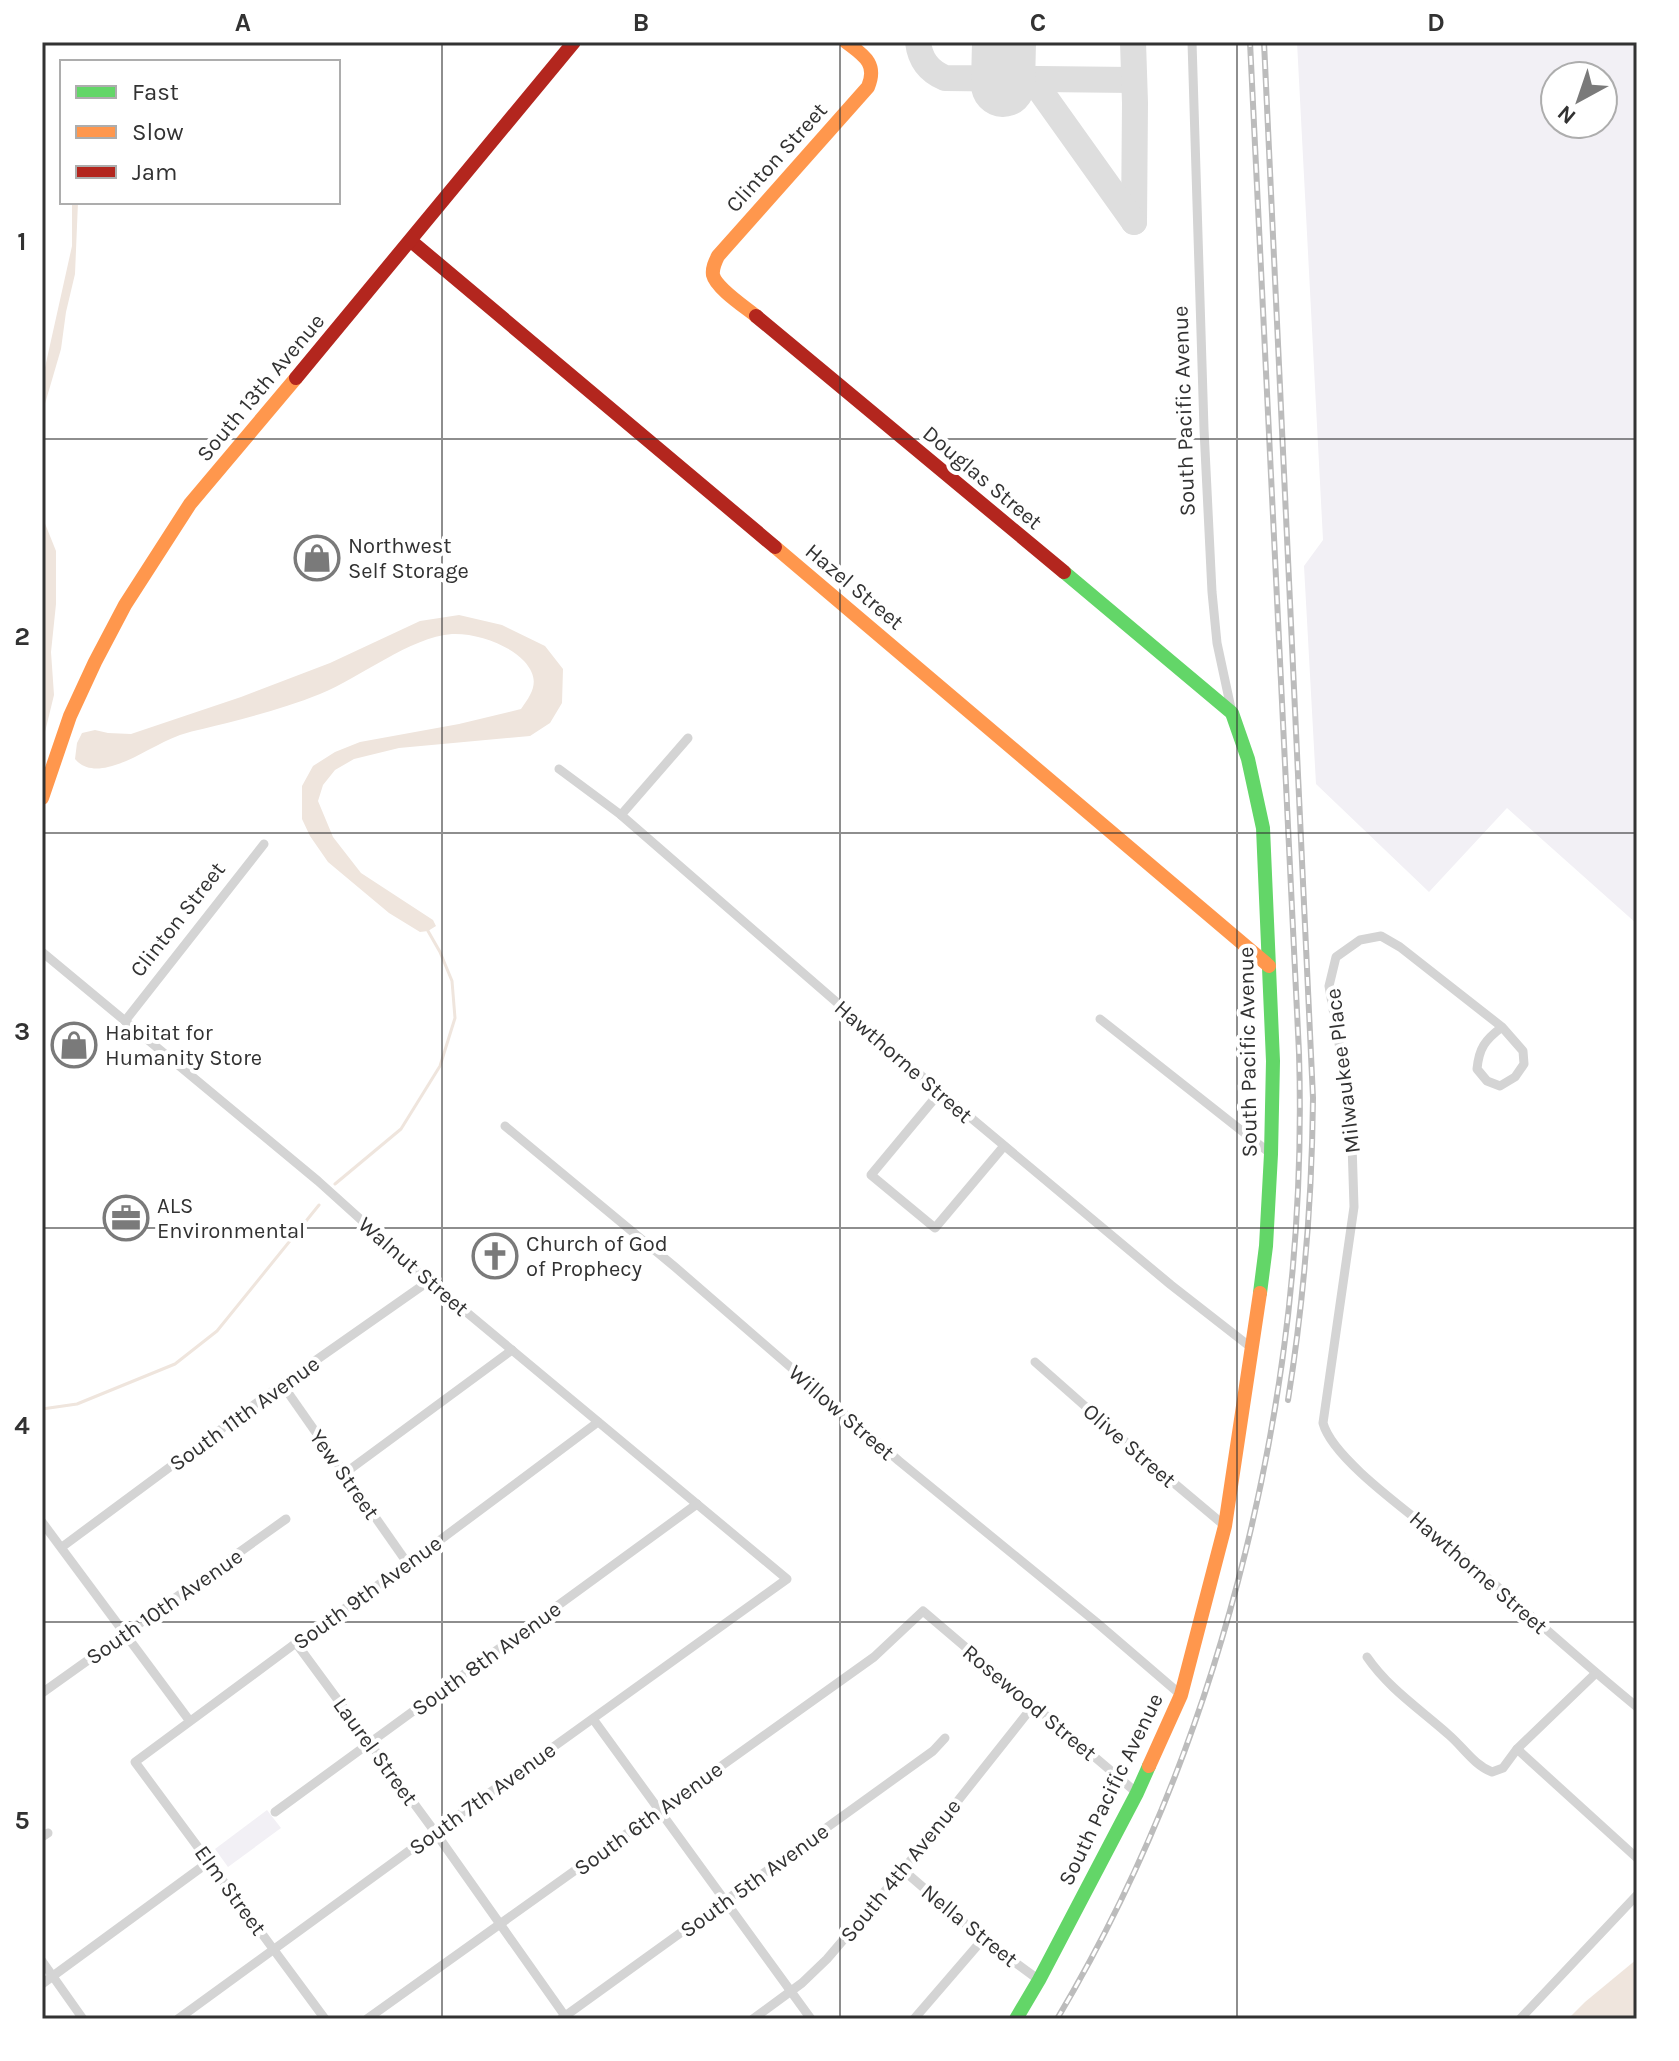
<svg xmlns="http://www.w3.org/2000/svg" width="1679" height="2061" font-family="Karla,sans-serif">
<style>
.green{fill:#f2f0f5;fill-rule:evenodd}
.water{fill:#efe5dd}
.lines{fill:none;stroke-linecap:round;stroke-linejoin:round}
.stream{stroke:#efe5dd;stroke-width:3}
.taxiway{stroke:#dedede;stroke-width:26}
.runway{stroke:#dedede;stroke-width:64}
.street{stroke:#d4d4d4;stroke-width:9}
.fast{stroke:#63d668;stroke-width:14}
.slow{stroke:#ff974d;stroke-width:14}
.jam{stroke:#b3261e;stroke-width:14}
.rail-casing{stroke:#bcbcbc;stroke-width:6}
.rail{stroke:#fff;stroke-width:3;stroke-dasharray:9;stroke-linecap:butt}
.grid{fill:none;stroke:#323232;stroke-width:2;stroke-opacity:0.55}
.labels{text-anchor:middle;stroke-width:8;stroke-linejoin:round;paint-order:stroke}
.street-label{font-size:22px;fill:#323232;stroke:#fff}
.poi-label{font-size:22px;fill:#323232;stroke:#fff;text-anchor:start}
.neatline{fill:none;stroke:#323232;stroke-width:3}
.grid-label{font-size:26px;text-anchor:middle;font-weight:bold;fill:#323232}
</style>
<rect width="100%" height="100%" fill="#fff"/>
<g class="green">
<path d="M1297 42H1637V924L1507 808 1429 892 1316 784 1304 566 1323 540ZM1555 76H1603V124H1555Z"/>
<path d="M267 1810 281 1828 228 1867 215 1849Z"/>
</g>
<g class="water">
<path d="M72 202H78L75 274 66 312 61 349 42 414V381L72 246Z"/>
<path d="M42 516 56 551V604L51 652 54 695 45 732 42 734Z"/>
<path d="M459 615 502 625 545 646 563 669 562 703 550 723 530 736 399 748 354 759 335 770 323 785 318 801 333 837 361 873 433 920 436 926 428 931 420 932 389 913 328 862 310 836 302 819V786L313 766 335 752 360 742 459 724 521 709C533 692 541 680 524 661 508 644 476 633 452 634 410 637 360 678 320 694 290 706 258 715 227 723 212 727 195 730 180 735 155 744 134 761 108 767 96 770 83 769 75 759L77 743 82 733 95 730 108 733 131 734 241 697 330 663 420 621Z"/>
<path d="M1637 1959V2019H1568L1585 2002Z"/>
</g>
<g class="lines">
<g class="stream">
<path d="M335 1184 401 1129 440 1066 455 1018 452 981 440 952 428 931"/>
<path d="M42 1409 77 1404 175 1364 217 1331 319 1205"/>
</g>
<g class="taxiway">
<path d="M918 42C920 59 928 71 945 78L1133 80"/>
<path d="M1133 42 1135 103 1134 222"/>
<path d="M1032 79 1134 222"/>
</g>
<path class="runway" d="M1003 85 1004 42"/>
<g class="street">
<path d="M1192 42 1204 429 1212 592 1217 643 1232 713"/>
<path d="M559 769 621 815 940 1092 1171 1285 1253 1349"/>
<path d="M621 815 688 738"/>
<path d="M42 952 318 1181 429 1281 787 1579 435 1832 178 2019"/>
<path d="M1100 1019 1271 1154"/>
<path d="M125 1021 264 844"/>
<path d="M1502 1027C1485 1040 1479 1048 1477 1069L1487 1081 1500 1086 1515 1077 1524 1064 1523 1051 1502 1027 1400 947 1381 936 1360 940 1336 957 1329 986 1351 1112 1354 1207 1323 1423C1333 1461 1419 1519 1450 1546 1513 1599 1573 1655 1637 1707"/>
<path d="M940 1092 871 1175 935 1228 1004 1146"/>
<path d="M505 1126 675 1267 899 1461 1096 1622 1181 1695"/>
<path d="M1035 1362 1137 1452 1225 1526"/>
<path d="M282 1384 408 1564"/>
<path d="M345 1473 512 1350"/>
<path d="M42 1522 189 1720"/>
<path d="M62 1547 282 1384 429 1281"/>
<path d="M296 1643 435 1832 565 2016"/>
<path d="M1367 1657C1389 1689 1420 1709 1449 1735 1464 1748 1474 1765 1492 1772L1503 1768 1517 1749 1596 1673"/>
<path d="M42 1693 286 1519"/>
<path d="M593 1719 811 2019"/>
<path d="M1517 1749 1637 1858"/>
<path d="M275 1812 697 1504"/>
<path d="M42 1837 48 1833"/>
<path d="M903 1870 983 1939 1039 1980"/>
<path d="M42 1961 83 2019"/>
<path d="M42 1984 210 1861"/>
<path d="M325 2019 135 1762 296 1643 408 1564 598 1422"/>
<path d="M367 2019 874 1657 923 1611 1137 1793"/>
<path d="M561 2019 933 1751 945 1738"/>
<path d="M753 2019 802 1983 827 1959 903 1870 1033 1706"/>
<path d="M914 2019 983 1939"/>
<path d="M1520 2019 1637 1895"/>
</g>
<g class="fast">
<path d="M1064 572 1232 713 1248 759 1263 828 1273 1061 1271 1154 1266 1246 1260 1293"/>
<path d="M1016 2019 1039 1980 1137 1793 1149 1766"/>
</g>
<g class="slow">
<path d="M756 316C745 307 716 288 713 275 712 268 715 262 718 256L868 87C878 63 863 55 846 42"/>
<path d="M775 547 1269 966"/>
<path d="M42 798 70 716 95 662 125 605 190 504 296 378"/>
<path d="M1149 1766 1181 1695 1225 1526 1260 1293"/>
</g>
<g class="jam">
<path d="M411 241 775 547"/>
<path d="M756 316 1064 572"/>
<path d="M296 378 574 42"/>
</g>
<g class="rail-casing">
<g id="rail">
<path d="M1264 42 1313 1098C1312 1200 1304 1300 1288 1400"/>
<path d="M1057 2019C1226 1735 1309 1383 1299 1053L1250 42"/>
</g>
</g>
<use href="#rail" class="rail"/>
</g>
<path class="grid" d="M442 42V2019M840 42V2019M1237 42V2019M42 439H1637M42 833H1637M42 1228H1637M42 1622H1637"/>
<defs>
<g id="shop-ring" transform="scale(2.3)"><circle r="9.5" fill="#fff" stroke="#7a7a7a" stroke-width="1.5"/><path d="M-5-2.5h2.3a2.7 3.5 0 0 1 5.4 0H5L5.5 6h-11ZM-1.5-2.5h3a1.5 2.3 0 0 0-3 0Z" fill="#7a7a7a"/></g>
<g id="office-ring" transform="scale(2.3)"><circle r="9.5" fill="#fff" stroke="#7a7a7a" stroke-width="1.5"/><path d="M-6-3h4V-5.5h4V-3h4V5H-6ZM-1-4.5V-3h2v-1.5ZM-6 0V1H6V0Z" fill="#7a7a7a"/></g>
<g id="church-ring" transform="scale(2.3)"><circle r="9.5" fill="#fff" stroke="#7a7a7a" stroke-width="1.5"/><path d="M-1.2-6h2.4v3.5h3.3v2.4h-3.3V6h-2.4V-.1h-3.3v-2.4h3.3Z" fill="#7a7a7a"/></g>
</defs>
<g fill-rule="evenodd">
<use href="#shop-ring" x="317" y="558"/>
<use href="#shop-ring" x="74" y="1045"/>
<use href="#office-ring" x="126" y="1218"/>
<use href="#church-ring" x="495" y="1256"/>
</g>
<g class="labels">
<g class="street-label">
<text transform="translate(776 157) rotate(-48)" y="8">Clinton Street</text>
<text transform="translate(260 387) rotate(-50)" y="8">South 13th Avenue</text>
<text transform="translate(1183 411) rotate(-92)" y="8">South Pacific Avenue</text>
<text transform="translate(983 477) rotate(40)" y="8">Douglas Street</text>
<text transform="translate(855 586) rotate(40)" y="8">Hazel Street</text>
<text transform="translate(177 919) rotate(-52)" y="8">Clinton Street</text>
<text transform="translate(1247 1052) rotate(-91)" y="8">South Pacific Avenue</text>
<text transform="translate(904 1061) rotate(41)" y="8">Hawthorne Street</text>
<text transform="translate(1342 1071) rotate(-97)" y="8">Milwaukee Place</text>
<text transform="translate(414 1266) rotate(41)" y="8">Walnut Street</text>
<text transform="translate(842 1412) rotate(41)" y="8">Willow Street</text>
<text transform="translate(244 1413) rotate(-36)" y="8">South 11th Avenue</text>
<text transform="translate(1130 1445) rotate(41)" y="8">Olive Street</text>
<text transform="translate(345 1474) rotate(55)" y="8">Yew Street</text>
<text transform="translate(1479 1572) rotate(41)" y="8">Hawthorne Street</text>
<text transform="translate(367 1592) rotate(-36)" y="8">South 9th Avenue</text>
<text transform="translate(164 1606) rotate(-35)" y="8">South 10th Avenue</text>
<text transform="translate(486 1658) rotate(-36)" y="8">South 8th Avenue</text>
<text transform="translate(1030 1702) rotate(40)" y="8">Rosewood Street</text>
<text transform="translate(376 1751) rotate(54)" y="8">Laurel Street</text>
<text transform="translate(1110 1789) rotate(-64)" y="8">South Pacific Avenue</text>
<text transform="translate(482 1798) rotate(-36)" y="8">South 7th Avenue</text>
<text transform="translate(648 1818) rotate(-36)" y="8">South 6th Avenue</text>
<text transform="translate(900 1870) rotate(-51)" y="8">South 4th Avenue</text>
<text transform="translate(754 1880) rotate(-36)" y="8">South 5th Avenue</text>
<text transform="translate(231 1890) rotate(54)" y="8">Elm Street</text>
<text transform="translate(970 1925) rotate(39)" y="8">Nella Street</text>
</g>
<g class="poi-label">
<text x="348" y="553">Northwest<tspan x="348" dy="25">Self Storage</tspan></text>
<text x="105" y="1040">Habitat for<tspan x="105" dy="25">Humanity Store</tspan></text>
<text x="157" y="1213">ALS<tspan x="157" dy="25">Environmental</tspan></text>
<text x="526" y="1251">Church of God<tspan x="526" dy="25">of Prophecy</tspan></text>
</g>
</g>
<rect width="1679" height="2061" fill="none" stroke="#ffffff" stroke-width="88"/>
<rect x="60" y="60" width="280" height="144" fill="#ffffff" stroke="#adadad" stroke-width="2"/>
<rect x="76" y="86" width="40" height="12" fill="#63d668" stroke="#adadad" stroke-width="2"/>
<text x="132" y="100" font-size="24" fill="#323232">Fast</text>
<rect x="76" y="126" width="40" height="12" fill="#ff974d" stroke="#adadad" stroke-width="2"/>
<text x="132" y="140" font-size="24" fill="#323232">Slow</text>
<rect x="76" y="166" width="40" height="12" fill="#b3261e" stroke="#adadad" stroke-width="2"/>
<text x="132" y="180" font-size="24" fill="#323232">Jam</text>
<g transform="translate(1579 100) rotate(220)"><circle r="38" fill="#ffffff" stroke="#adadad" stroke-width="2"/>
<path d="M0-6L14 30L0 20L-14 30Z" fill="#7a7a7a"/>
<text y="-12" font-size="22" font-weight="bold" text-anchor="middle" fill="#323232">N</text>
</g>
<rect x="44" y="44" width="1591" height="1973" class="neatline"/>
<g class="grid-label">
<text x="243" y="31">A</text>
<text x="641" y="31">B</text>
<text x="1038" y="31">C</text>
<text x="1436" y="31">D</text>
<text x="22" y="250">1</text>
<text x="22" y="645">2</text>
<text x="22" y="1040">3</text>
<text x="22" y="1434">4</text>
<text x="22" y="1829">5</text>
</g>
</svg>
